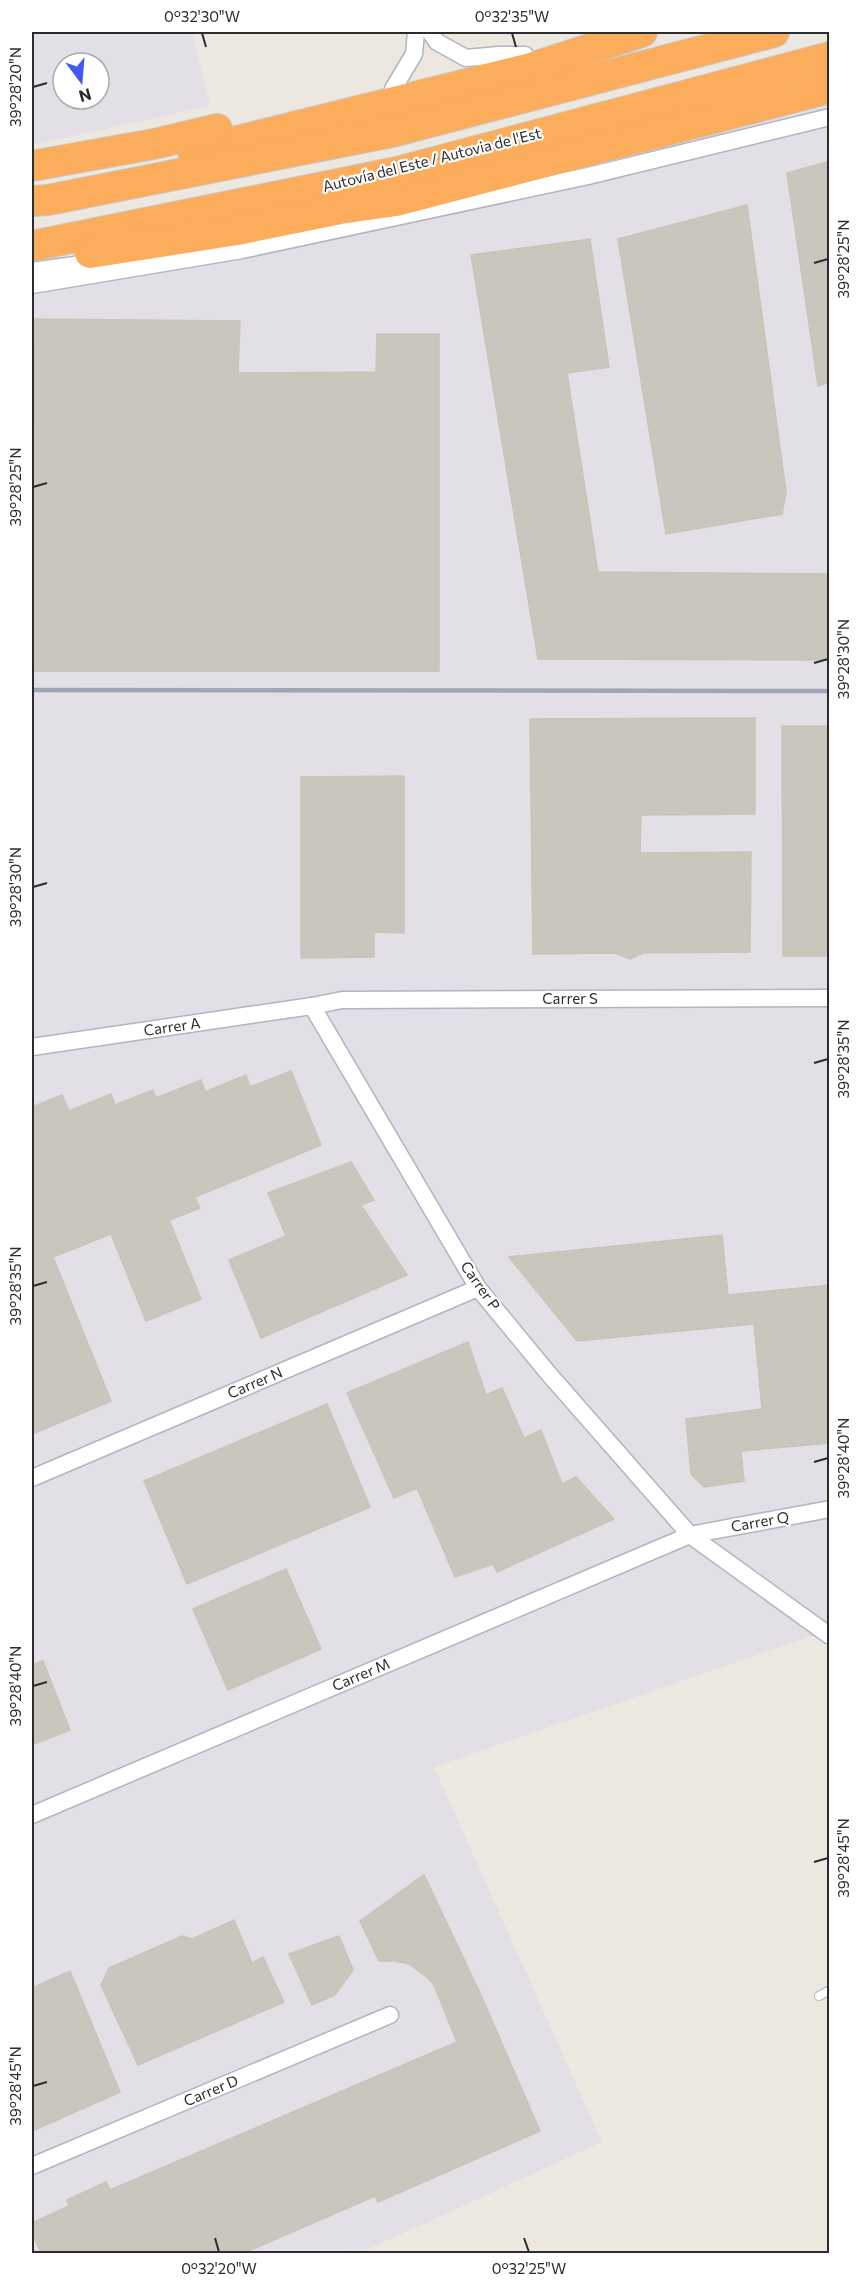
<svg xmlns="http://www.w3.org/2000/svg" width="861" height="2285" font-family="Commissioner,sans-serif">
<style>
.industrial{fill:#e2dfe6;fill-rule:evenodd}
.building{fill:#c9c6bd;stroke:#c9c4b8;stroke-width:1.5}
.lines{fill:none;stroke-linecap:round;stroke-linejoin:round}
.lane-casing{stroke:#b2b4bf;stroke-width:10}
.street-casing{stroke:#b2b4bf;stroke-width:19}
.highway-casing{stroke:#c8c8c8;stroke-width:32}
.lane{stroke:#fff;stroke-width:8}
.street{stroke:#fff;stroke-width:16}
.highway{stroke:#fbad5c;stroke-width:30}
.rail{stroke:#a1a3b6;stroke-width:4.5}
.ticks{fill:none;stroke:#2c2c2c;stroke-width:2}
.labels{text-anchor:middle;stroke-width:4.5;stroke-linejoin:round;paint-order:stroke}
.street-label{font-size:15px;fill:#2c2c2c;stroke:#fff}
.neatline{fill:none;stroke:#2c2c2c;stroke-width:2}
.ticks-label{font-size:15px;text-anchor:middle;fill:#2c2c2c}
</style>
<rect width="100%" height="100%" fill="#ede8df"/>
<g class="industrial">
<path d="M32 32H192L210 106 32 145ZM63 63H99V99H63Z"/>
<path d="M829 99V1630L434 1767 602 2142 360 2253H32V266Z"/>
</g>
<g class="building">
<path d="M827 162 830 170V382L818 386 787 173Z"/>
<path d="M747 205 786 492 782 514 666 534 618 239Z"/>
<path d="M590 239 609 367 567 373 598 572 830 574V660L538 659 471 255Z"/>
<path d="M35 319 240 321 238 373 376 372 377 334H439V671H32Z"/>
<path d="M755 718V814L641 815 640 853 751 852 750 952 643 953 630 959 615 953 533 954 530 719Z"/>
<path d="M782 726H830V956H783Z"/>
<path d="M404 776V933L374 932V957L301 958V777Z"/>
<path d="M291 1071 321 1145 195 1197 200 1208 169 1220 201 1299 146 1321 111 1234 53 1257 111 1401 32 1434V1107L62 1095 69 1111 111 1094 115 1105 153 1090 156 1098 201 1080 205 1092 246 1075 250 1087Z"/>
<path d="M351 1162 374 1200 361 1205 407 1275 261 1338 229 1260 286 1236 268 1193Z"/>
<path d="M722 1235 728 1295 830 1285V1443L741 1451 744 1481 704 1487 691 1474 686 1419 762 1409 754 1324 577 1341 509 1257Z"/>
<path d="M468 1342 486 1395 502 1388 524 1438 541 1430 562 1484 576 1477 614 1519 497 1572 493 1564 455 1577 417 1488 394 1498 347 1393Z"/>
<path d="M327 1404 370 1507 187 1584 144 1481Z"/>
<path d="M286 1569 321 1649 228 1690 193 1609Z"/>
<path d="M43 1661 70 1730 32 1745V1665Z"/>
<path d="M424 1875 480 1993 540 2131 378 2202 375 2196 244 2253H41L32 2232V2223L69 2206 67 2200 106 2182 110 2190 457 2042 434 1985 428 1978 409 1964 396 1961H379L360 1921Z"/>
<path d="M234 1920 252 1963 263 1957 284 2002 138 2065 101 1985 109 1968 182 1936 192 1939Z"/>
<path d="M339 1936 353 1970 335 1995 312 2005 289 1954Z"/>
<path d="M70 1971 120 2092 32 2131V1988Z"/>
</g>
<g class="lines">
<g class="lane-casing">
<path id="lane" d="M819 1996 830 1990"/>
</g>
<g class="street-casing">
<g id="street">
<path d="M430 32 437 42 466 58 498 55H525"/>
<path d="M393 89 414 54 416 32"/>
<path d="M32 271 102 261"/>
<path d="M32 285 242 250 588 176 830 117"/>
<path d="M312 1006 478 1288 548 1373 690 1535 830 1636"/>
<path d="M32 1047 312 1006 342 1000 830 998"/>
<path d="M32 1478 478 1288"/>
<path d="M32 1815 690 1535 830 1509"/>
<path d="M32 2166 390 2015"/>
</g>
</g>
<g class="highway-casing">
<g id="highway">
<path d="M193 152 531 68 642 32"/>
<path d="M32 166 154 144 217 129"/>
<path d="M32 201 48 200 392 132 774 32"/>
<path d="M32 246 397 172 830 57"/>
<path d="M90 253 237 230 340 209 396 201 830 88"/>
</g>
</g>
<use href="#lane" class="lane"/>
<use href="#street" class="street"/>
<use href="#highway" class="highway"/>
<path class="rail" d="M32 690 830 691"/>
</g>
<path class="ticks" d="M202 33 206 47M512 33 516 47M33 87 47 83M814 263 828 259M33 487 47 483M814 663 828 659M33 887 47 883M814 1063 828 1059M33 1286 47 1282M814 1462 828 1458M33 1686 47 1682M814 1862 828 1858M33 2086 47 2082M215 2238 219 2252M524 2238 529 2252"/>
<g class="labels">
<g class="street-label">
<text transform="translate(432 160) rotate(-14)" y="5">Autovía del Este / Autovia de l'Est</text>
<text x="570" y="1004">Carrer S</text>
<text transform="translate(172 1027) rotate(-8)" y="5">Carrer A</text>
<text transform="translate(480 1286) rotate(55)" y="5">Carrer P</text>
<text transform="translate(255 1383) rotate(-23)" y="5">Carrer N</text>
<text transform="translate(760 1522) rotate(-10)" y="5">Carrer Q</text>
<text transform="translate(361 1675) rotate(-23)" y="5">Carrer M</text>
<text transform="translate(211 2091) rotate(-23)" y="5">Carrer D</text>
</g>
</g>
<rect width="861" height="2285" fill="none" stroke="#ffffff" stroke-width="66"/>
<g transform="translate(81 81) rotate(164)"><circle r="28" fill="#ffffff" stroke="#ababab" stroke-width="1.5"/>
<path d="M0-4.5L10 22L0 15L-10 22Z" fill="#4357f6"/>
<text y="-9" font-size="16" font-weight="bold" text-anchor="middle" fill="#2c2c2c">N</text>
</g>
<rect x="33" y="33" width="795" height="2219" class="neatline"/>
<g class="ticks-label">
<text x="202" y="22">0°32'30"W</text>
<text x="512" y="22">0°32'35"W</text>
<text transform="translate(16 87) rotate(-90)" y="5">39°28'20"N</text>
<text transform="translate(844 259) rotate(-90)" y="5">39°28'25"N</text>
<text transform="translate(16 487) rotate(-90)" y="5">39°28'25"N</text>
<text transform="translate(844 659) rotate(-90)" y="5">39°28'30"N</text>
<text transform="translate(16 887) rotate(-90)" y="5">39°28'30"N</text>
<text transform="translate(844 1059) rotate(-90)" y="5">39°28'35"N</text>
<text transform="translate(16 1286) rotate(-90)" y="5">39°28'35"N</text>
<text transform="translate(844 1458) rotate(-90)" y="5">39°28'40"N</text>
<text transform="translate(16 1686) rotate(-90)" y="5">39°28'40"N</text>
<text transform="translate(844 1858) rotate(-90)" y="5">39°28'45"N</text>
<text transform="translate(16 2086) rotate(-90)" y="5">39°28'45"N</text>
<text x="219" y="2274">0°32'20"W</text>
<text x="529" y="2274">0°32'25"W</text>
</g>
</svg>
